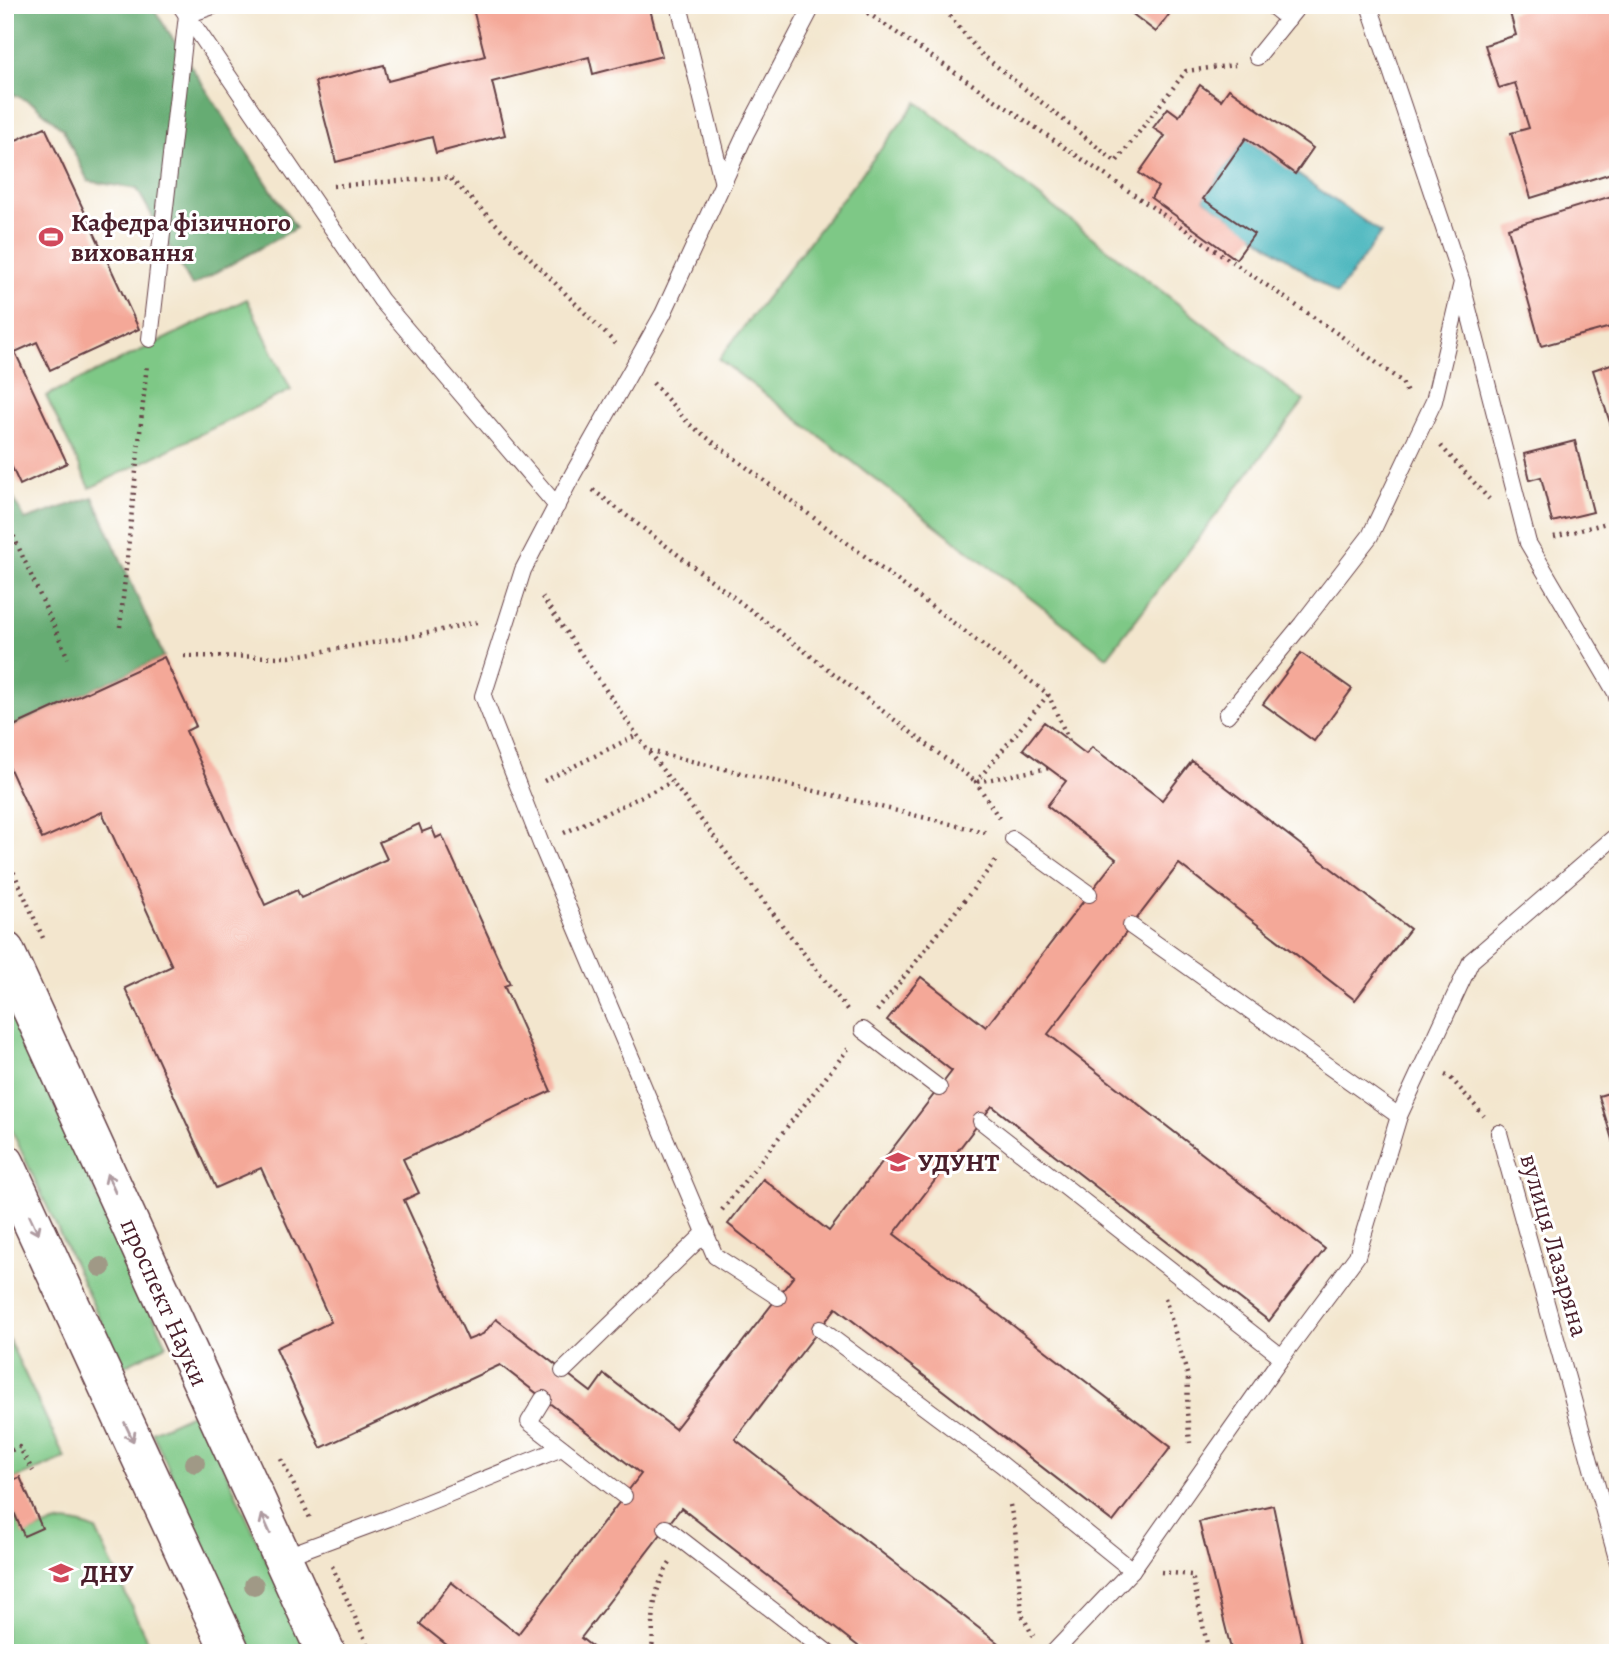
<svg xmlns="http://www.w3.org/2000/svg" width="1623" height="1658" font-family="Alegreya,serif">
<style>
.green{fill:#7ec886;stroke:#647458;stroke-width:2}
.forest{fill:#66ac73;stroke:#58664f;stroke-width:2}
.water{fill:#44b4bb;stroke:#476a73;stroke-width:2}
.building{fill:#f4a898}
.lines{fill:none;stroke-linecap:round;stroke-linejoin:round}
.service-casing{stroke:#633d43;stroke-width:18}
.primary-casing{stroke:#633d43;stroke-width:41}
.path{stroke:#633d43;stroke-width:4.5;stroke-dasharray:2 5;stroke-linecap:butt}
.service{stroke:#fff;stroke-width:16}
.primary{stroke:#fff;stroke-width:38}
.tree{fill:#a09986}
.oneway{stroke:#ae9aa0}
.labels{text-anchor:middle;stroke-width:6;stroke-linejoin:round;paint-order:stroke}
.poi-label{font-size:26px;font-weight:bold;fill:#4a1f2b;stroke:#fff;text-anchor:start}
.street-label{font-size:26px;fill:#4a1f2b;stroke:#fff}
</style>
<rect width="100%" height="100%" fill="#fff"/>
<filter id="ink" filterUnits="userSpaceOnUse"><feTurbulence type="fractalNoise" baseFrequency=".0143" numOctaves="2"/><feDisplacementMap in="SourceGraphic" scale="14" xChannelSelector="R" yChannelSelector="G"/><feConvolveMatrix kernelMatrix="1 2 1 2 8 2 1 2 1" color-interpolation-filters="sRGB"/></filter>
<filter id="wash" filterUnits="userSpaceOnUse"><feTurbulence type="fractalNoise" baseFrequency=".00686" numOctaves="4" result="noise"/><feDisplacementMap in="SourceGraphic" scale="28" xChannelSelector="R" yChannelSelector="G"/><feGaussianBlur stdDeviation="1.57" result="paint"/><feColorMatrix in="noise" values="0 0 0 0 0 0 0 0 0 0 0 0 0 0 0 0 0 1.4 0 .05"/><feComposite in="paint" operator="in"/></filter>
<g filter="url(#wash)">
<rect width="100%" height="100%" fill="#f3e6ce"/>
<g class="green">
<path d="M917 102 1304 401 1107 657 719 359Z"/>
<path d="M247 299 291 390 90 488 46 396Z"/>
<path d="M12 1013 167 1345 122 1367 5 1116V1015Z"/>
<path d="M5 1332 65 1458 5 1483Z"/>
<path d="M198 1411 309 1653H253L152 1432Z"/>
<path d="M5 1491 24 1535C56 1523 63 1516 96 1530L153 1653H5Z"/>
</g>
<g class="forest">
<path d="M5 5H151L296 228 192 286 137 189 88 181 63 129 34 104 5 90Z"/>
<path d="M5 482 25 520 93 497 164 657 5 730Z"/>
</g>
<path class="water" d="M1246 138 1381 233 1337 294 1203 199Z"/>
<g id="blocks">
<g class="building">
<path d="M472 5H649L662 56 593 74 589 57 492 82 505 135 436 153 432 137 336 162 315 82 384 65 388 81 485 56Z"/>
<path d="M1121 5H1176L1156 32Z"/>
<path d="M1535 5H1618V171L1531 198 1511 133 1529 128 1515 83 1499 88 1485 45 1516 35 1510 13Z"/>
<path d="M1200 85 1221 100 1229 89 1313 148 1295 174 1246 138 1203 199 1254 234 1236 259 1151 198 1158 187 1139 173 1165 136 1153 128 1168 108 1179 116Z"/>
<path d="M45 127 139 329 50 370 37 342 15 352 67 463 20 485 5 452V145Z"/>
<path d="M1618 194V325L1541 346 1508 228Z"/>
<path d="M1614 363 1618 374V427L1612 429 1593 370Z"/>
<path d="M1575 441 1593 512 1552 522 1541 477 1530 480 1524 454Z"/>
<path d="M1301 653 1352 689 1314 741 1263 704Z"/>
<path d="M164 657 196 726 186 731 265 905 297 890 301 898 387 859 379 842 419 824 422 832 432 828 436 838 442 835 510 984 504 986 551 1091 403 1159 419 1193 404 1200 468 1340 483 1334 496 1319 591 1392 604 1374 675 1429 794 1276 728 1224 763 1179 829 1231 952 1071 887 1020 921 977 986 1027 1116 859 1047 806 1066 781 1023 749 1044 722 1086 754 1092 747 1162 800 1192 761 1410 929 1355 1000 1179 864 1048 1034 1325 1249 1269 1321 992 1106 894 1234 1171 1447 1113 1522 836 1308 735 1439 1011 1653H867L681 1508 581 1638 600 1653H457L420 1624 451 1582 518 1634 641 1474 500 1365 321 1448 276 1348 331 1322 261 1168 216 1188 125 988 172 966 102 812 42 839 5 758V730Z"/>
<path d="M1618 1090V1156H1617L1599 1096Z"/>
<path d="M20 1477 42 1528 24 1536 5 1491V1483Z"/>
<path d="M1273 1505 1304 1653H1232L1199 1522Z"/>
</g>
</g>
</g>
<g filter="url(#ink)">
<use href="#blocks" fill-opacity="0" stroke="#633d43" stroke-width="2"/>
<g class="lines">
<g class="service-casing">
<g id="service">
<path d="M180 5 381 300 557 506"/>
<path d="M679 5 723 184"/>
<path d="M1271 5 1288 19"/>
<path d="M1257 57 1299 5"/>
<path d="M1462 285 1528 543 1616 693 1618 701"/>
<path d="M150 339 187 15 216 5"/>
<path d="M1227 715 1302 624 1370 536 1434 401 1462 282 1369 5"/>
<path d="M1013 839 1089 894"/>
<path d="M1131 926 1399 1116"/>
<path d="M863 1030 939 1088"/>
<path d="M981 1121 1282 1357"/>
<path d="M1499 1133 1618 1562"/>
<path d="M778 1297 715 1256 541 844 483 696 523 570 573 474 663 314 746 133 813 5"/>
<path d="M820 1329 1001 1464 1132 1570"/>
<path d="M563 1371 706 1232"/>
<path d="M543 1399 529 1422 624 1496"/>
<path d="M666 1528 828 1653"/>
<path d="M281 1558 389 1518 562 1448"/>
<path d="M1053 1653 1132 1570 1282 1357 1357 1256 1399 1116 1471 961 1618 834"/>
</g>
</g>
<g class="primary-casing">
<g id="primary">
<path d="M5 951 326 1653"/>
<path d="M5 1163 231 1653"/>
</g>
</g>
<g class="path">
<path d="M856 5 1341 336 1402 382 1408 395"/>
<path d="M941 5 980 53 1116 162 1186 71 1235 65"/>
<path d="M333 186 449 177 618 346"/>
<path d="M653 383 689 424 1048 694 1069 741"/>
<path d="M1441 446 1489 499"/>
<path d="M593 490 976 782 1049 768"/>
<path d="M5 517 68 658"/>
<path d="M1554 537 1618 520"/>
<path d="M542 597 648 751 849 1012"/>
<path d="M120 627 147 364"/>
<path d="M184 656 289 657 419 635 481 621"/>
<path d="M650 751 988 833"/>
<path d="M544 781 637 735"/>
<path d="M999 818 976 782 1048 695"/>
<path d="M564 833 672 782"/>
<path d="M5 853 43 938"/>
<path d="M877 1011 997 859"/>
<path d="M1445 1075 1450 1077 1484 1116"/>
<path d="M722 1210 848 1049"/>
<path d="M1165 1298 1188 1377 1187 1412 1190 1443"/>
<path d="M5 1453 19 1447 33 1471"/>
<path d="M281 1459 311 1520"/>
<path d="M1010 1505 1015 1529 1022 1615 1033 1636"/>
<path d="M332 1566 371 1653"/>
<path d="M1161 1572 1192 1575 1209 1653"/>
<path d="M652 1653C654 1618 650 1594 670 1563"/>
</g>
<use href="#service" class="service"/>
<use href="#primary" class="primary"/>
</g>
<g class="tree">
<circle cx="101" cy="1267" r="10"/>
<circle cx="195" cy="1463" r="10"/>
<circle cx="254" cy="1585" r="10"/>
</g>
<defs><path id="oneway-shaft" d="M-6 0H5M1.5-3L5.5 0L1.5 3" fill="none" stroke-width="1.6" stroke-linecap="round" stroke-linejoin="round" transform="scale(1.75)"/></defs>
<g class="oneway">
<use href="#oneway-shaft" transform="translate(111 1183) rotate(-114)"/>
<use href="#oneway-shaft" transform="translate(34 1225) rotate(65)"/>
<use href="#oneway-shaft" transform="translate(129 1432) rotate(65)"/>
<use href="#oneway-shaft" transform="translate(266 1524) rotate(-114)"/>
</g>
</g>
<defs>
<g id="stadium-bare" transform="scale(1.89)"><path d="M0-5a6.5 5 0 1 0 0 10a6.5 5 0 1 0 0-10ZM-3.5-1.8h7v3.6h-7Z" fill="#d1495b" stroke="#fff" stroke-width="2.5" paint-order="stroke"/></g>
<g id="university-bare" transform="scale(1.89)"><path d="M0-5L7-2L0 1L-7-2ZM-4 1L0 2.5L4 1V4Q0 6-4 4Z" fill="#d1495b" stroke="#fff" stroke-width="2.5" paint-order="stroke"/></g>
</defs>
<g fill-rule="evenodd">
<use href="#stadium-bare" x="51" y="237"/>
<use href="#university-bare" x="898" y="1162"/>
<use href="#university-bare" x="61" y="1573"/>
</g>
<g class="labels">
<g class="poi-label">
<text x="71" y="231">Кафедра фізичного<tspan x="71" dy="30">виховання</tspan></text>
<text x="918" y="1171">УДУНТ</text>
<text x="81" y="1582">ДНУ</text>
</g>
<g class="street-label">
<text transform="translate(1555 1245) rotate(74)" y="9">вулиця Лазаряна</text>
<text transform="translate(165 1302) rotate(66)" y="9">проспект Науки</text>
</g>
</g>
<rect width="1623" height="1658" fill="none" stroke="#fff" stroke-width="28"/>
</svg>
